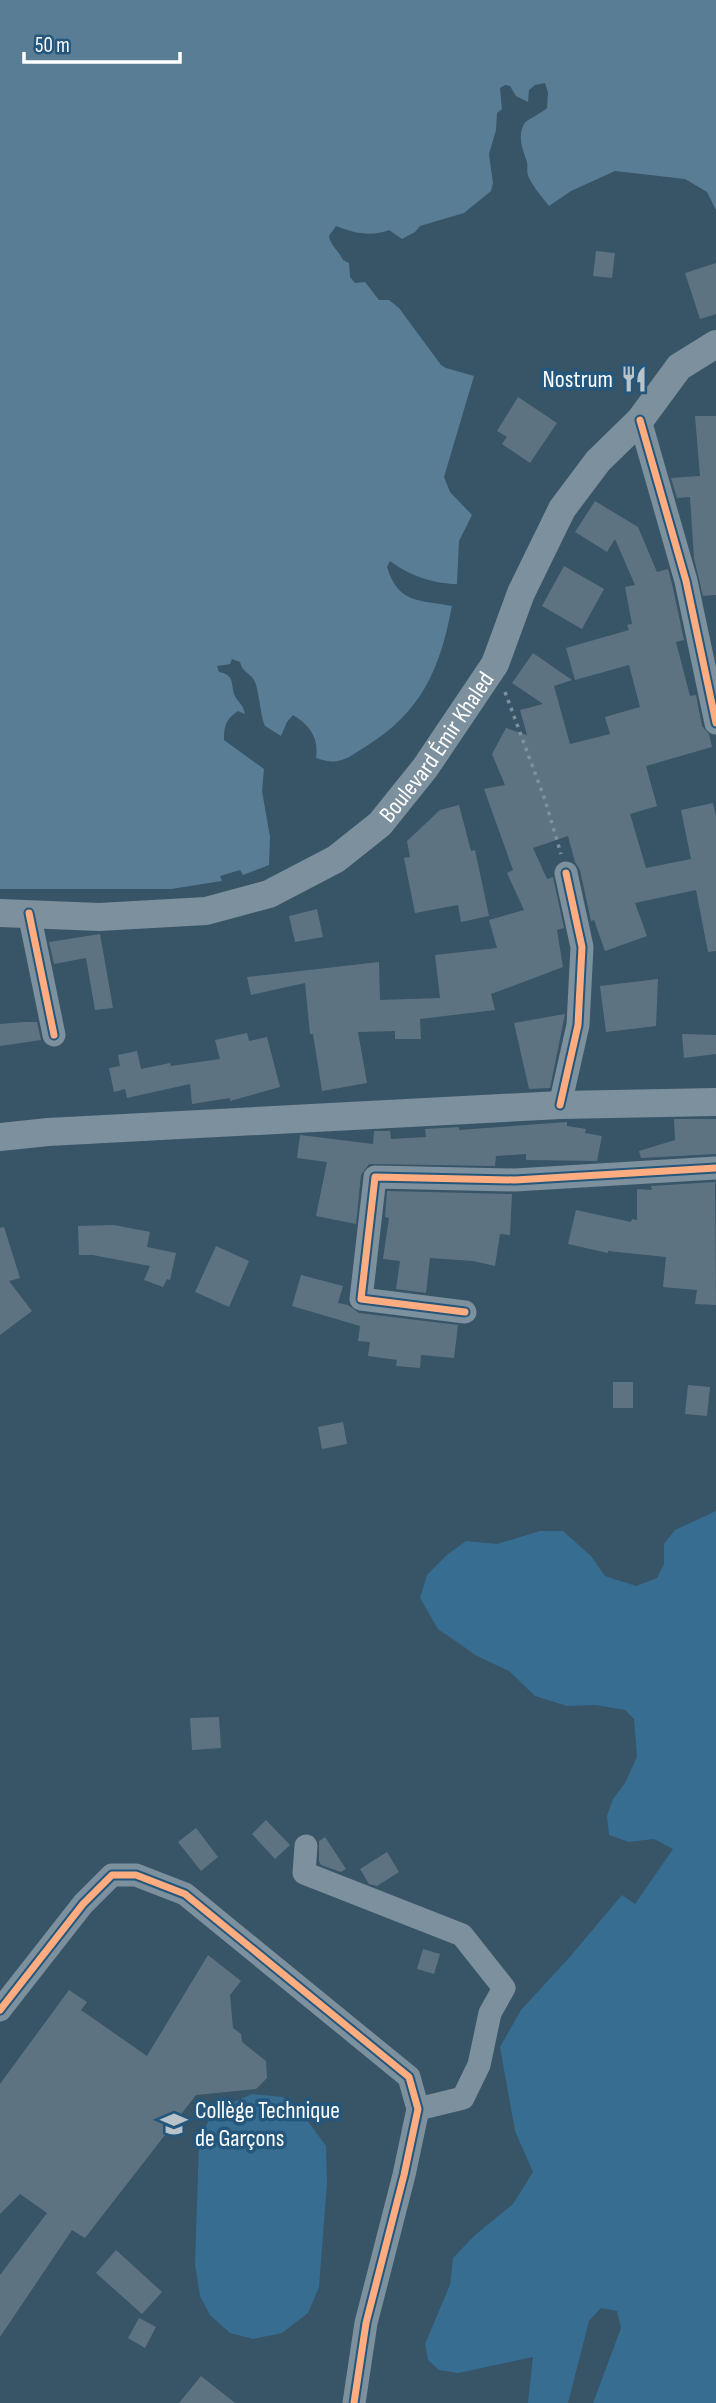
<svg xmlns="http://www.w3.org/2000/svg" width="716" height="2403" font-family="'Sofia Sans Condensed',sans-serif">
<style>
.green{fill:#376d91}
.water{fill:#597d95}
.building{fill:#5e7382}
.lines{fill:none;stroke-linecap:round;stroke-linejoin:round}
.path{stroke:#7c909e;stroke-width:3.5;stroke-dasharray:3.5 5;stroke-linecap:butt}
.minor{stroke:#7c909e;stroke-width:23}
.major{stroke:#7c909d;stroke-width:28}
.cycleway-casing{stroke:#24577b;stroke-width:11}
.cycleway{stroke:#ffac80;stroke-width:7}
.labels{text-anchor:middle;stroke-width:7;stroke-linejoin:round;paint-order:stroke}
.poi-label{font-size:24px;fill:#fff;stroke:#24577b;text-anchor:end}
.street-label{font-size:24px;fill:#fff;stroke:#24577b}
</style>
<rect width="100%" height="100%" fill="#385467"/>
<g class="green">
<path d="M716 1511V2403H593L621 2328 617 2311 601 2308 589 2321 568 2403H528L533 2357 458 2373 439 2370 428 2360 425 2344 450 2285 453 2258 475 2235 513 2204 533 2172 515 2131 500 2047 521 2010 568 1959 622 1895 635 1904 673 1849 654 1839 629 1842 609 1835 607 1816 613 1799 625 1783 637 1757 634 1719 625 1710 596 1705 567 1706 535 1696 509 1671 477 1656 438 1629 420 1598 427 1575 448 1554 466 1541 497 1544 540 1531H563L591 1556 605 1576 636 1586 657 1578 664 1564V1544L675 1530Z"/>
<path d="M252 2094 283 2097 307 2120 326 2146 327 2183 319 2287 308 2313 282 2333 253 2339 230 2333 210 2315 200 2296 195 2264 199 2143 210 2117 227 2105Z"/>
</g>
<path class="water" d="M0 0H716V210L707 192 685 179 615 171 571 191 549 206C542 197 534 188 529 178 526 172 528 168 527 162 523 150 517 137 524 124 526 120 542 113 547 108L548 92 545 83 535 85 529 90 528 102 516 96 510 86 505 85 500 88 502 109 497 113 496 130 489 154 493 183 491 191 464 213 420 226 415 232 402 239 389 230C372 237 353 233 336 226L329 236C330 245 339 251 343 260L349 263 350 277 355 283 365 282 379 300H389L399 308 441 365 446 368 474 376 444 477 450 492 472 515 459 541 457 584C434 584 408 575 390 561L387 567C398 604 420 600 452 606 440 669 422 712 365 747 346 759 339 766 316 758 319 738 310 725 293 715L287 722 281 736 265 726C260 714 259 688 254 680 249 672 242 672 240 662L232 659 230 664 217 666 219 672C234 675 231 682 234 694 237 702 243 703 245 714L238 711C226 719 224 726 224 740L264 769 262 791 270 837 269 865 243 875 240 870 220 876 222 881 171 889H0Z"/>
<g class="building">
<path d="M596 251 615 253 612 278 593 276Z"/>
<path d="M716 263V314L700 319 685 273Z"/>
<path d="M518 397 557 423 530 463 502 444 507 437 497 431Z"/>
<path d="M695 416H716V595L703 596 694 558 690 497 677 498 671 478 700 476Z"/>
<path d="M595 501 638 527 657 572 668 569 672 584 684 640 676 642 690 696 696 695 702 726 709 734 712 747 646 766 657 806 630 814 646 868 691 859 681 810 713 803 716 816V951L708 952 696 890 635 903 647 936 605 951 594 920 591 921 580 870 575 862 568 836 533 848 547 879 553 877 564 928 557 930 563 967 491 994 495 1010 420 1019 421 1039H395V1031L358 1032 367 1083 322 1091 313 1034H310L305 983 251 995 247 977 379 962 380 1000 440 998 435 955 497 948 489 920 524 910 507 873 513 870 484 789 505 785 492 754 506 728 527 735 520 710 543 704 512 683 533 653 572 680 554 686 570 744 610 734 605 717 640 707 629 665 575 680 566 648 629 630 627 625 632 624 625 587 635 585 615 539 607 552 575 532Z"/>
<path d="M564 566 604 589 582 629 542 606Z"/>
<path d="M459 805 471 851 475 850 489 916 461 922 458 905 415 913 404 858 410 857 407 841 440 810Z"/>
<path d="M317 909 323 937 295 942 289 916Z"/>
<path d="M100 934 113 1008 95 1010 86 958 54 964 49 942Z"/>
<path d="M658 979 656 1026 606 1032 600 986Z"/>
<path d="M565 1014 550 1088 529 1089 514 1023Z"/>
<path d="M24 1022H37L41 1040 0 1046V1024Z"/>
<path d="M247 1033 249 1041 267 1037 280 1087 230 1101V1098L192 1104 190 1084 127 1098 125 1089 114 1092 109 1068 120 1066 118 1055 137 1051 141 1069 170 1063 171 1066 220 1059 215 1040Z"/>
<path d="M682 1034 716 1035V1054L684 1058Z"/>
<path d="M674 1119H716V1154L641 1158 639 1151 675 1140Z"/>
<path d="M567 1122V1126L586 1129 585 1133 602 1136 597 1161 526 1160V1154L496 1156 495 1166 369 1164 361 1175 356 1224 316 1216 327 1162 297 1158 300 1135 373 1144 374 1131H390L391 1139 426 1137 425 1129 459 1127V1130Z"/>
<path d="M715 1182 716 1305 695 1304 697 1290 663 1287 666 1257 608 1251V1253L568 1244 576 1210 631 1222 632 1219 637 1220V1189L652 1190 651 1186Z"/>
<path d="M387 1191 512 1194 510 1235 500 1234 495 1266 473 1261 430 1258 426 1293 396 1289 400 1261 383 1259 389 1218 385 1217Z"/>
<path d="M114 1225 150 1232 147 1247 176 1253 170 1280 167 1279 163 1287 144 1280 150 1266 93 1255H79L78 1226Z"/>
<path d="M4 1227 20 1278 9 1281 32 1311 0 1335V1228Z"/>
<path d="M216 1246 249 1261 229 1307 195 1292Z"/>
<path d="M301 1275 343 1286 338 1303 348 1305 359 1313 458 1325 454 1358 421 1355 420 1368 396 1366 397 1360 368 1356 370 1342 358 1341 360 1326 292 1306Z"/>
<rect x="613" y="1382" width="20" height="26"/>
<path d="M688 1385 710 1387 707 1416 685 1414Z"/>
<path d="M343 1422 347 1444 322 1449 318 1427Z"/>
<path d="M219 1717 221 1748 192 1750 190 1718Z"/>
<path d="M266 1820 290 1845 275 1859 252 1834Z"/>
<path d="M196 1828 218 1857 201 1871 178 1842Z"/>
<path d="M325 1837 346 1869 341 1872 321 1865 319 1861V1841Z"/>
<path d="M387 1852 399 1872 377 1886 369 1884 360 1869Z"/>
<path d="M423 1949 440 1954 434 1974 417 1969Z"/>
<path d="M208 1955 241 1981 230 1995 233 2028 241 2034 242 2042 266 2061 267 2078 256 2089 196 2095 85 2238 72 2230 0 2337V2275L47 2213 20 2194 0 2214V2084L69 1990 87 2002 81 2010 147 2056Z"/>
<path d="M116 2250 162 2292 142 2314 96 2273Z"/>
<path d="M139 2318 156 2327 145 2348 128 2338Z"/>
<path d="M201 2376 235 2403H179Z"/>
</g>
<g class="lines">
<path class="path" d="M505 692 545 800 561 854"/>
<g class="minor">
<path d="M640 420 686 581 716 723"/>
<path d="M29 913 54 1035"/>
<path d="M560 1105 578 1025 582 947 566 873"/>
<path d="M465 1312 361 1299 375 1177 515 1180 716 1168"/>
<path d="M306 1846 304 1873 462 1935 504 1988 490 2013 479 2065 463 2098 418 2109"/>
<path d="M0 2010 83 1904 112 1875H136L185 1894 409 2077 418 2109 404 2175 366 2323 354 2403"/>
</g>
<g class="major">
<path id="s1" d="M0 913 99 917 206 911 269 894 336 859 380 824 425 768 495 664 521 593 562 509 598 461 640 420 679 367 716 344"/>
<path d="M0 1137 48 1132 560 1105 716 1102"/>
</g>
<g class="cycleway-casing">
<g id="cycleway">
<path d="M640 420 686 581 716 723"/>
<path d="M29 913 54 1035"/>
<path d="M560 1105 578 1025 582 947 566 873"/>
<path d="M465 1312 361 1299 375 1177 515 1180 716 1168"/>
<path d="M0 2010 83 1904 112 1875H136L185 1894 409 2077 418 2109 404 2175 366 2323 354 2403"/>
</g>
</g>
<use href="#cycleway" class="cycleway"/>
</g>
<defs>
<g id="restaurant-bare" transform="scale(2.1)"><path d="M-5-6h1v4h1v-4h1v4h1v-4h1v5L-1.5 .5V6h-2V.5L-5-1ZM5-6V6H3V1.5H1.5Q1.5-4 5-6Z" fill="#b9c3ca" stroke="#24577b" stroke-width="2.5" paint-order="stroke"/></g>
<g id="school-bare" transform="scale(2.1)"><path d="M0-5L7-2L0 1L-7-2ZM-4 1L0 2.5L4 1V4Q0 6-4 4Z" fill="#b9c3ca" stroke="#24577b" stroke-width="2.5" paint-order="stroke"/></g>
</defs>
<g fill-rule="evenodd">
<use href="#restaurant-bare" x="634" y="379"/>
<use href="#school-bare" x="174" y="2124"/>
</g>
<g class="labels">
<g class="poi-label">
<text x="613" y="387">Nostrum</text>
<text x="195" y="2118" text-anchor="start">Collège Technique<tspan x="195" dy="28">de Garçons</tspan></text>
</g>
<g class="street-label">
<text dy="8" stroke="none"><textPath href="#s1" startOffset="499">Boulevard Émir Khaled</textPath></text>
</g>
</g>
<path d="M24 52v10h156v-10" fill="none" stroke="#ffffff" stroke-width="3.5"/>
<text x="35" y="52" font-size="21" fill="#ffffff" stroke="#24577b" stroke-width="5" paint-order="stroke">50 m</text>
</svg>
